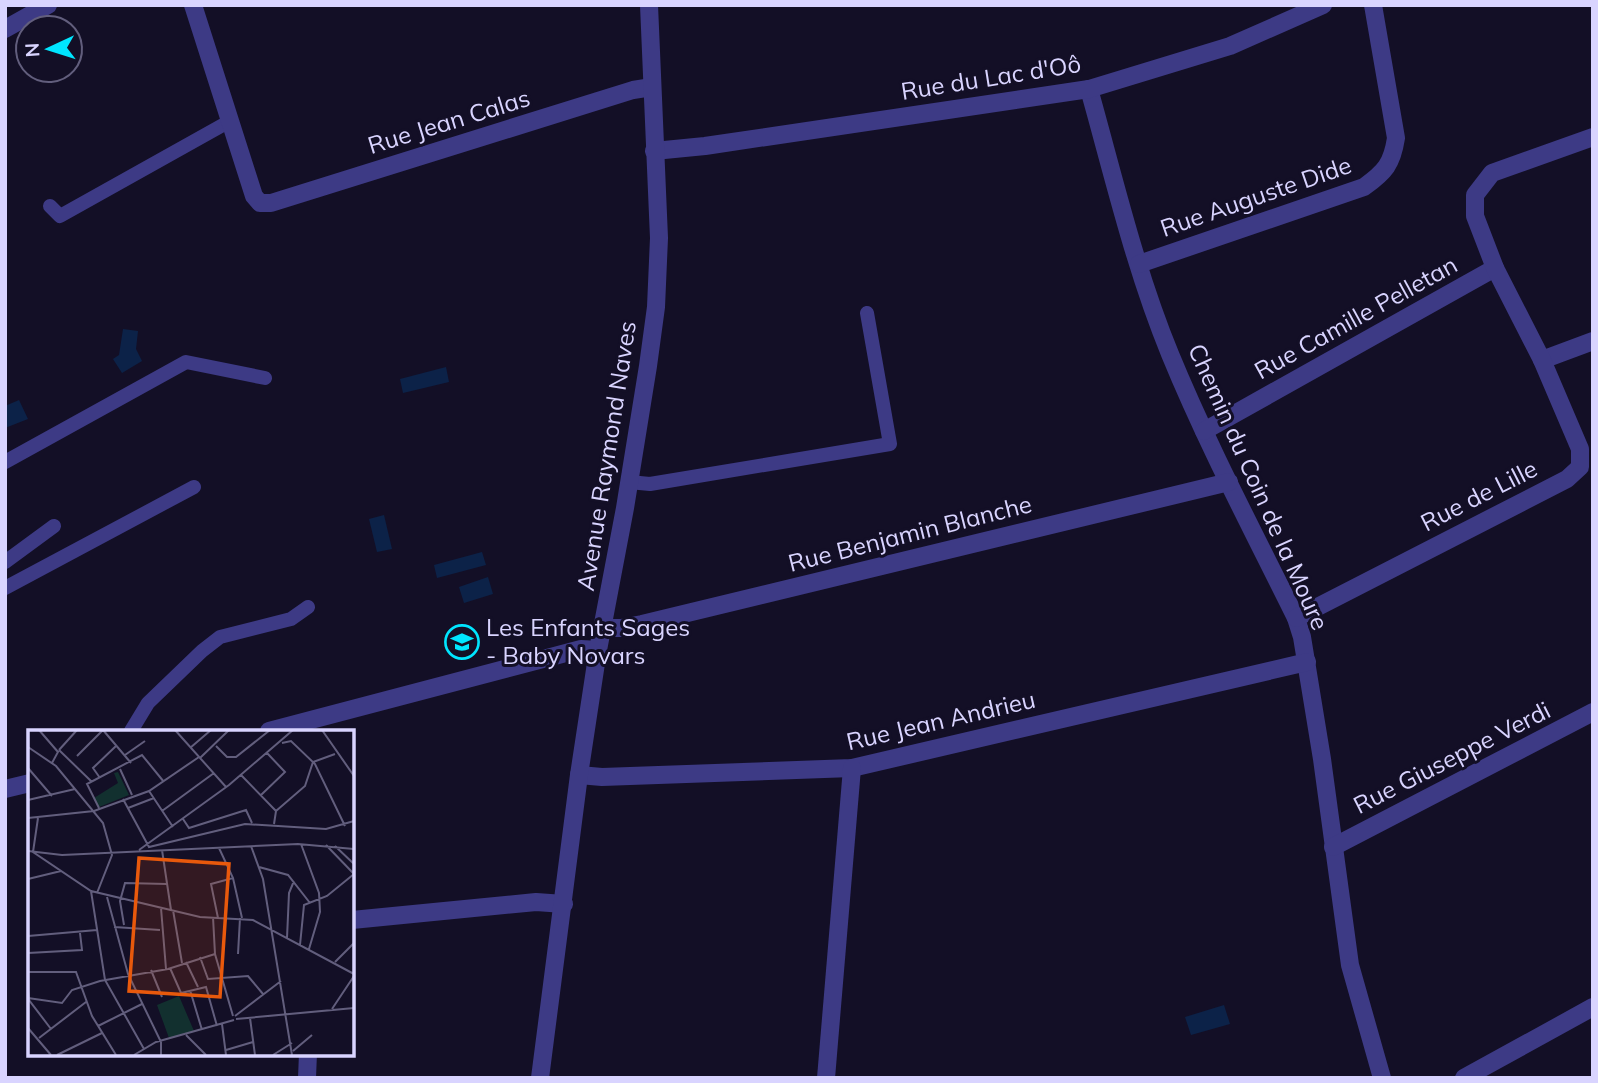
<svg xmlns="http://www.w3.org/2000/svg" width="1598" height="1083" font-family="Mulish,sans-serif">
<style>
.water{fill:#0c2248}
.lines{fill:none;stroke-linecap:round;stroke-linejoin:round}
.service{stroke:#3d3a85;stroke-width:14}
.minor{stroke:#3d3a85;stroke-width:18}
.labels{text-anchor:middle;stroke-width:6;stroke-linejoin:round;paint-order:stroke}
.street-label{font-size:24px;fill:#d9d4ff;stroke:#130f26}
.poi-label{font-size:24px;fill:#d9d4ff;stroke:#130f26;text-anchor:start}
.inset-road{fill:none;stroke:#625e7d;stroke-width:2}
.view{fill:#e8590c;fill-opacity:0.15;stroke:#e8590c;stroke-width:3.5}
.inset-edge{fill:none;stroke:#d9d4ff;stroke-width:3.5}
</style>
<rect width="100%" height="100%" fill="#130f26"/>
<g class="water">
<path d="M123 329 138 331 136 349 142 361 122 373 113 359 119 355Z"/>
<path d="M446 367 449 382 403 393 400 379Z"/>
<path d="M19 400 28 419 5 428V406Z"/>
<path d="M384 515 392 549 377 552 369 519Z"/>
<path d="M482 552 486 565 437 578 434 565Z"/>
<path d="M488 577 493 594 464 603 459 587Z"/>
<path d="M1224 1005 1230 1024 1191 1035 1185 1017Z"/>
</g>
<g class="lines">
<g class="service">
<path d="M50 206 60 216 230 121"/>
<path d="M5 462 186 362 265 378"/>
<path d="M629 482 650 484 890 444 867 313"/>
<path d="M5 562 54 526"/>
<path d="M5 588 194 487"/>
<path d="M131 731 148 703 202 651 220 637 291 619 308 607"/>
</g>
<g class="minor">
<path d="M193 5 254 196 260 203H271L633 90 652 87"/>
<path d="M5 29 48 5"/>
<path d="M1089 89C1114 178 1135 269 1170 354 1207 444 1253 531 1296 618L1302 637 1322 759 1350 965 1382 1078"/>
<path d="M654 151 705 146 1089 89 1230 46 1323 5"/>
<path d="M1139 264 1364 187C1385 172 1392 164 1396 138L1373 5"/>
<path d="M1542 360 1593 341"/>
<path d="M1204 431 1495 268"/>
<path d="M1296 618 1567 479 1580 467V449L1542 360 1495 268 1475 216V195L1492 173 1593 137"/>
<path d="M602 628H621L642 624 1229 482"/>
<path d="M269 731 581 649 598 650"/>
<path d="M579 775 602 777 852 768 1307 662"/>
<path d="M5 789 30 783"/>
<path d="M1333 847 1593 712"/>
<path d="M352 920 536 902 564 904"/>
<path d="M307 1078 308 1053"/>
<path d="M540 1078 579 775 598 650 625 508 648 366 656 307 659 238 649 5"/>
<path d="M826 1078 852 768"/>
<path d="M1464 1078 1593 1007"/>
</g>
</g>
<defs>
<g id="school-ring" transform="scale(1.75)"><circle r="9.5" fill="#130f26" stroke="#00e5ff" stroke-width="1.5"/><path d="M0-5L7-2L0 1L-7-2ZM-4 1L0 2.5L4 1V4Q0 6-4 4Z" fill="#00e5ff"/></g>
</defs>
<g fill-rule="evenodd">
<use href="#school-ring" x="462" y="642"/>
</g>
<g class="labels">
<g class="street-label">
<text transform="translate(991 78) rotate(-9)" y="8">Rue du Lac d'Oô</text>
<text transform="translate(449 122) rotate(-17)" y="8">Rue Jean Calas</text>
<text transform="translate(1256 197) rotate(-19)" y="8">Rue Auguste Dide</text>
<text transform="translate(1356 318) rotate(-29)" y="8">Rue Camille Pelletan</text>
<text transform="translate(607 456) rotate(-81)" y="8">Avenue Raymond Naves</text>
<text transform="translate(1258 487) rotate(66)" y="8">Chemin du Coin de la Moure</text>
<text transform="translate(1479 496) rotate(-27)" y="8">Rue de Lille</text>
<text transform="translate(910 534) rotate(-14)" y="8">Rue Benjamin Blanche</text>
<text transform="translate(941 721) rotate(-13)" y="8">Rue Jean Andrieu</text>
<text transform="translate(1452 758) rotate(-27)" y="8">Rue Giuseppe Verdi</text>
</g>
<g class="poi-label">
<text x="486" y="636">Les Enfants Sages<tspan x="486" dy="28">- Baby Novars</tspan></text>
</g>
</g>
<g transform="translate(28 730)">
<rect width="326" height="326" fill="#130f26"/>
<path d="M90 42 101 65 71 77 66 68 90 53 86 43ZM151 266 166 301 141 308 129 275Z" fill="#12302f"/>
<path class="inset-road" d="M11 0 30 22 24 33M75 0 103 33M147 0 198 57M294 0 326 46M254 13 263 11 287 34 317 96M188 16 199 27H208L242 0M0 17 28 36 75 93 84 125 69 163M162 18 183 0M31 20 64 52M31 20 49 0M97 25 117 11M49 26 75 0M172 28 201 0M0 38 24 66M92 39 104 65M213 45 248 81M72 48 65 38 88 16M121 61 145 97M233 65 257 42 239 23M95 69 121 117 217 94 298 99 326 91M0 70 47 59M71 78 59 54 114 25 136 52M100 78 126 68M134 81 186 43M0 88 66 81 121 61 171 27M10 88 5 122 63 161 172 187 225 190 326 244M155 89 161 98 218 80 224 93M246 94 248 81 277 56 285 32 307 24M273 114 291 163 292 182 281 219M298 115 326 144M223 116 235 149 264 325M307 116 326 134M191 118 205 148 214 188M111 120 201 55 265 0M134 120 143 180M0 121 34 125 270 114 326 119M231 137 260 145 282 173M0 149 33 141M63 161 77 250 116 319M79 167 100 244 133 312V325M133 178 138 239M145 180 154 233M185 187 187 224 205 286M190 188 183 154 205 148M96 195 92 171 97 153 139 154M86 197 132 200M0 206 69 200M259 208 261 163 266 151M272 215 276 175 299 166 326 144M0 223 54 220 52 203M210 224 212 188M172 227 180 249 220 246 235 264M158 232 170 257M307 232 326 213M142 238 153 263 178 257 189 296M123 240 134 267M0 242H48L64 286 88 325M0 260 1 270 23 299M162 260 174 300M0 268 34 273 44 260 72 251 140 239 187 224M304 279 326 246M207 286 253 251M222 288 227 325M208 289 326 278M194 294 198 325M70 296 114 274M0 298 23 325M158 305 178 325M11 308 58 272M198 320 225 312M265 321 284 305M29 325 74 303M106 325 128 312 206 290M245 325 264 313"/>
<path class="view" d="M111 128 201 134 192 267 101 261Z"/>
<rect width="326" height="326" class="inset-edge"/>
</g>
<rect width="1598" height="1083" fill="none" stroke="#d9d4ff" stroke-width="14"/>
<g transform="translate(49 49) rotate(266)"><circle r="33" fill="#130f26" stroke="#625e7d" stroke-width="2"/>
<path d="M0-5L12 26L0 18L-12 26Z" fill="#00e5ff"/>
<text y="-10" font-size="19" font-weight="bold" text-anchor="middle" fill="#d9d4ff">N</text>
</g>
</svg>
